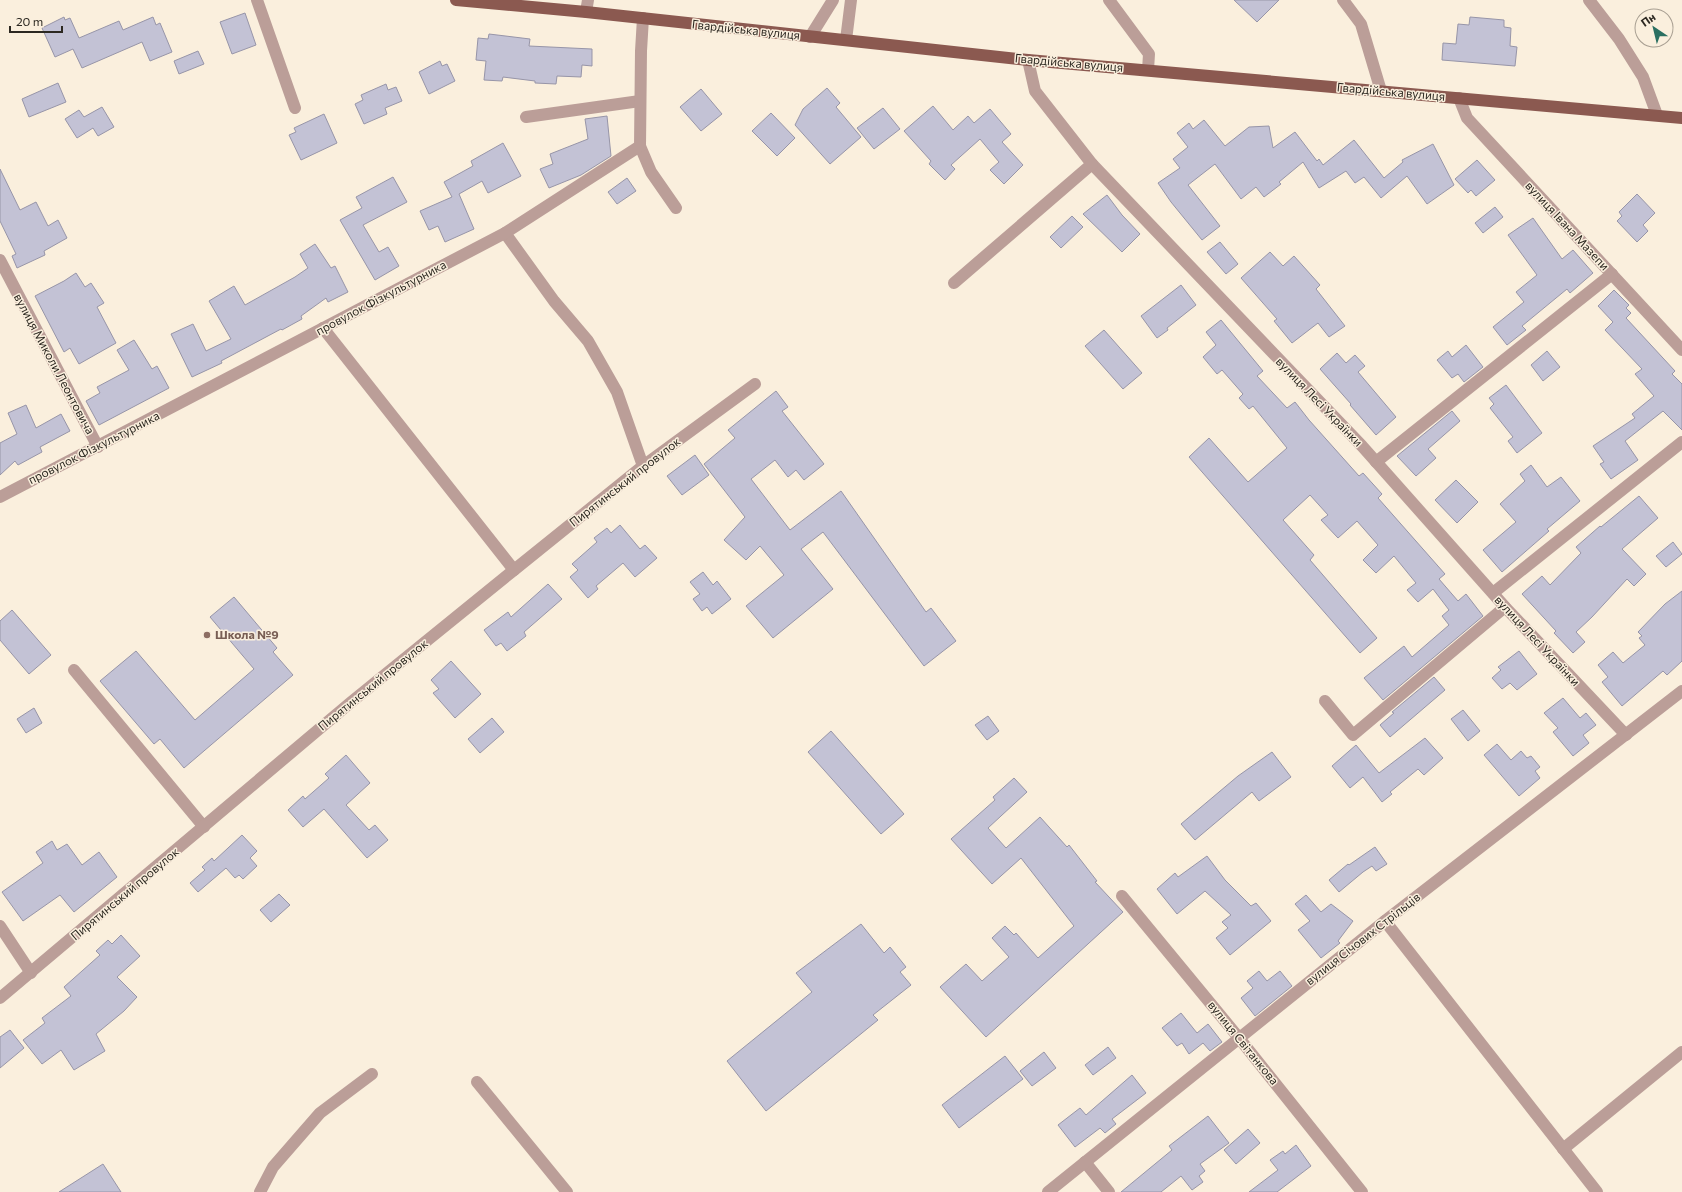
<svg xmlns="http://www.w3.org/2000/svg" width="1682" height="1192" font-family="Commissioner,sans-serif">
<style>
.building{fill:#c3c2d5;stroke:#9795a8}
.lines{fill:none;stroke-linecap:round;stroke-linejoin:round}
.minor{stroke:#bb9e98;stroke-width:12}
.major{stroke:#8b5950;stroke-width:12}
.education-dot{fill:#8d6e63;stroke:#faefdd;stroke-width:1.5}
.labels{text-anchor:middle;stroke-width:3;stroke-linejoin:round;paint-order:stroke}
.street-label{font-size:12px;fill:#2c2821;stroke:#faefdd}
.education-label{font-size:12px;font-weight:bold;fill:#785e54;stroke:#faefdd;text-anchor:start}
</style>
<rect width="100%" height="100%" fill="#faefdd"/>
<g class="building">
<path d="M1234 0H1279L1257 22Z"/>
<path d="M245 13 256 45 232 54 220 22Z"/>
<path d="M64 17 65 20 70 18 79 38 119 21 123 30 153 17 156 25 160 23 172 52 150 61 142 42 82 68 73 49 55 57 42 28Z"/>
<path d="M1470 17 1504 20V27L1511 28 1510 46 1517 47 1515 66 1442 60 1443 43 1456 44 1458 24 1469 25Z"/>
<path d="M489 34 530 39 529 46 592 49V66L582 65 581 77 557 76 556 84 535 83V81L503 77 502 81 484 80 486 61 476 60 478 38 488 39Z"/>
<path d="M198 51 204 64 179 74 174 61Z"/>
<path d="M440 61 442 66 447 64 455 81 429 94 419 72Z"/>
<path d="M58 83 66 102 29 117 22 99Z"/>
<path d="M386 84 388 90 396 87 402 101 385 108 387 114 364 124 355 104 363 100 361 95Z"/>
<path d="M827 88 840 103 836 107 861 137 830 164 795 125 803 109Z"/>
<path d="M701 89 722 114 701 131 680 107Z"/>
<path d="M933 106 953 130 968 116 974 123 990 109 1011 134 1002 142 1023 165 1004 184 990 170 999 162 980 139 951 165 955 169 945 180 929 164 931 161 904 131Z"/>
<path d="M102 107 114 127 98 136 93 128 77 138 65 119 79 110 84 117Z"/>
<path d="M883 108 900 129 874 149 857 128Z"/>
<path d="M771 113 795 138 777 156 752 131Z"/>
<path d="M324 114 337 143 301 160 289 135 296 132 294 128Z"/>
<path d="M607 116 611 156 581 175 549 188 540 169 553 164 550 154 588 139 585 119Z"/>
<path d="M1204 120 1225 146 1249 127 1269 126 1273 148 1295 132 1317 161 1319 159 1323 165 1354 140 1384 178 1403 162 1402 160 1433 144 1454 185 1427 204 1407 176 1381 198 1364 177 1355 183 1346 171 1319 188 1303 162 1279 182 1281 184 1264 197 1256 187 1241 199 1215 164 1188 185 1220 226 1202 240 1171 202 1158 183 1180 168 1173 159 1188 147 1177 133 1189 123 1193 129Z"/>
<path d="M503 143 521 176 488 193 482 181 459 194 474 229 445 242 438 226 429 230 420 211 452 197 444 182 473 166 471 161Z"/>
<path d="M1477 160 1495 180 1476 196 1471 190 1468 193 1455 179Z"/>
<path d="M0 169 20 210 36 202 48 226 58 220 67 238 44 251 45 255 17 268 12 256 16 254 0 221Z"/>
<path d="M393 177 407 202 363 225 379 252 388 247 399 266 375 280 340 220 362 208 356 197Z"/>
<path d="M627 178 636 191 617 204 608 192Z"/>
<path d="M1637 194 1655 213 1643 225 1648 231 1637 242 1617 221 1622 216 1619 212Z"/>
<path d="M1107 195 1122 215 1140 234 1122 252 1083 214Z"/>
<path d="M1495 207 1503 217 1483 233 1475 223Z"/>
<path d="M1072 216 1083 227 1061 248 1050 237Z"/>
<path d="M1533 218 1562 259 1573 250 1593 273 1570 293 1567 289 1522 326 1526 330 1507 345 1493 327 1524 302 1516 292 1537 275 1508 235Z"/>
<path d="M1220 242 1238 264 1226 274 1207 252Z"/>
<path d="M315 244 331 268 335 266 348 292 328 302 326 298 301 316 302 319 282 330 281 329 221 361 222 363 192 377 171 334 193 324 206 351 231 339 209 301 234 286 245 305 295 277 308 268 300 254Z"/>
<path d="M1270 252 1283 266 1294 256 1320 285 1316 289 1345 326 1329 337 1318 323 1292 343 1274 321 1277 319 1241 278Z"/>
<path d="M76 273 85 287 91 283 104 303 97 307 116 343 79 364 70 348 64 352 35 296 64 281Z"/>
<path d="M1181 285 1196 305 1167 328 1168 330 1157 338 1141 316Z"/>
<path d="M1614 290 1629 305 1626 308 1631 313 1626 318 1675 371 1672 374 1682 384V430L1663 411 1625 441 1638 460 1611 479 1600 464 1604 462 1593 446 1635 418 1632 414 1654 396 1635 374 1642 369 1605 330 1613 322 1598 306Z"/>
<path d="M1221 320 1263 371 1257 376 1287 408 1295 402 1309 420 1359 476 1363 473 1382 494 1378 498 1445 574 1439 579 1458 601 1466 594 1483 616 1383 700 1364 678 1404 646 1412 657 1449 625 1442 616 1449 610 1433 589 1418 602 1407 590 1416 583 1394 556 1376 573 1363 560 1378 545 1357 521 1338 538 1321 520 1328 515 1310 495 1283 520 1314 555 1310 560 1377 638 1360 653 1189 457 1209 438 1248 482 1287 448 1253 406 1249 409 1239 398 1243 394 1222 370 1217 374 1203 357 1216 345 1206 332Z"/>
<path d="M1104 330 1142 373 1123 389 1085 346Z"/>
<path d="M134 340 152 369 157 366 169 388 99 425 86 401 100 393 97 387 129 370 117 350Z"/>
<path d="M1466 345 1483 367 1464 382 1458 374 1452 378 1437 360 1448 351 1452 357Z"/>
<path d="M1547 351 1560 367 1543 381 1531 365Z"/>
<path d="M1337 353 1346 363 1355 355 1365 366 1358 372 1396 417 1376 435 1350 405 1351 404 1320 369Z"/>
<path d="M1506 385 1542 433 1517 453 1508 441 1513 437 1490 408 1494 404 1489 398Z"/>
<path d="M776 391 788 407 782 411 824 464 804 480 796 470 788 477 775 460 751 479 790 530 841 491 926 612 931 608 956 641 924 666 823 532 801 549 833 589 773 638 746 606 784 575 760 546 746 560 724 540 745 517 704 464 735 438 728 430Z"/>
<path d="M26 405 36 428 61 414 70 431 40 447 42 452 18 465 15 461 0 475V443L17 434 8 413Z"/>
<path d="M1452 411 1460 421 1428 449 1436 458 1416 476 1397 456Z"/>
<path d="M695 455 709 475 682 495 667 476Z"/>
<path d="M1531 465 1547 487 1561 477 1580 501 1547 529 1549 531 1502 572 1483 550 1516 522 1500 504 1525 481 1520 474Z"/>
<path d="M1456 480 1478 502 1457 523 1435 500Z"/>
<path d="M1639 496 1658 518 1622 549 1646 574 1634 586 1627 579 1592 617 1576 632 1585 642 1573 653 1554 633 1556 631 1522 594 1542 576 1550 585 1581 553 1576 547 1600 526 1601 527Z"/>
<path d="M620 525 640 549 645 545 657 558 635 577 623 563 596 586 598 589 588 598 570 577 578 570 572 564 597 542 594 538 607 528 611 533Z"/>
<path d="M1673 542 1682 554 1666 567 1656 556Z"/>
<path d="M703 572 713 585 717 581 731 599 712 614 707 607 702 611 693 599 700 594 690 582Z"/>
<path d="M548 584 562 599 524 632 526 636 507 651 501 643 496 646 484 630 508 612 511 617Z"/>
<path d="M1682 591V661L1667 675 1663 671 1622 706 1602 682 1608 677 1598 665 1613 652 1623 663 1645 645 1639 638 1642 636 1638 632 1665 604Z"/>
<path d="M234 597 277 648 273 652 293 675 184 768 160 739 154 744 100 681 136 651 195 720 254 669 210 617Z"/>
<path d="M12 610 51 655 29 674 0 640V621Z"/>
<path d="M1519 651 1537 674 1517 690 1510 683 1502 689 1492 678 1501 670 1498 667Z"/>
<path d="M451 661 481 694 455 718 433 693 439 689 431 680Z"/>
<path d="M1434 677 1445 690 1390 737 1380 725 1394 713 1392 712Z"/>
<path d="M1563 698 1580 718 1586 713 1596 725 1583 735 1589 743 1573 756 1553 732 1558 728 1544 713Z"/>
<path d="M34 708 42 723 26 733 17 719Z"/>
<path d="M1463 710 1480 731 1468 741 1451 719Z"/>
<path d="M988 716 999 731 987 740 975 725Z"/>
<path d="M492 718 504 732 480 753 468 739Z"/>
<path d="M831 731 904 814 881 834 808 752Z"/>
<path d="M1425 738 1443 758 1424 775 1418 769 1390 792 1392 794 1382 802 1363 777 1350 788 1332 766 1356 745 1379 773Z"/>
<path d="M1497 744 1511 760 1521 751 1527 758 1531 756 1540 767 1535 771 1540 778 1519 796 1484 755Z"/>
<path d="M1272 752 1291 777 1259 801 1252 792 1195 840 1181 824 1238 776Z"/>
<path d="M346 755 370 783 346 805 369 830 375 825 388 840 367 858 324 809 303 827 288 810 303 796 305 799 329 778 325 774Z"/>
<path d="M1014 778 1027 792 988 828 1006 848 1040 817 1067 847 1069 845 1097 881 1095 882 1123 912 986 1037 940 987 966 964 982 981 1009 957 992 938 1005 926 1014 935 1016 933 1038 958 1074 926 1021 858 992 884 951 839 995 800 993 797Z"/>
<path d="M242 835 257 851 250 858 257 866 243 879 239 875 235 878 226 868 198 892 190 883 205 870 202 867 212 858 214 861Z"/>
<path d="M52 841 57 850 67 844 82 865 99 852 117 877 74 912 60 895 23 921 2 892 43 863 36 852Z"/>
<path d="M1375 847 1387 864 1376 871 1372 866 1363 872 1339 892 1329 880 1348 864 1349 865Z"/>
<path d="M1207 856 1225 880 1251 906 1256 903 1271 921 1230 955 1216 938 1228 928 1222 922 1231 915 1205 891 1177 914 1157 889 1175 873 1178 877Z"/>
<path d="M279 894 290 905 271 922 260 910Z"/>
<path d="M1306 895 1321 912 1331 904 1353 921 1338 941 1340 943 1321 958 1298 930 1310 921 1295 904Z"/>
<path d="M861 924 884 953 890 947 906 967 900 972 911 985 873 1015 878 1020 766 1111 727 1061 812 992 796 973Z"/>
<path d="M121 935 140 956 117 977 137 997 124 1011 96 1034 105 1051 74 1070 61 1050 42 1064 23 1040 45 1023 42 1018 71 996 64 987 100 955 96 951 108 940 112 944Z"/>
<path d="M1259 971 1267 981 1280 971 1292 986 1255 1016 1241 998 1253 988 1247 981Z"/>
<path d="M1181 1013 1197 1033 1208 1024 1222 1042 1210 1051 1203 1043 1189 1054 1182 1043 1177 1046 1162 1028Z"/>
<path d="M10 1030 24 1048 0 1068V1037Z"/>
<path d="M1108 1047 1116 1058 1093 1075 1085 1065Z"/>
<path d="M1044 1052 1056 1068 1032 1086 1020 1071Z"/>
<path d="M1005 1056 1023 1079 959 1128 942 1105Z"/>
<path d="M1132 1075 1146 1093 1112 1119 1116 1124 1105 1133 1100 1128 1075 1147 1058 1125 1080 1108 1086 1115Z"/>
<path d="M1208 1116 1229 1143 1200 1164 1205 1171 1199 1176 1203 1182 1192 1190 1181 1176 1161 1192H1121L1172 1150 1169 1146Z"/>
<path d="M1248 1129 1260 1143 1236 1164 1224 1150Z"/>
<path d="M1296 1145 1311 1166 1277 1192H1249L1278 1170 1270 1160 1283 1151 1285 1154Z"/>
<path d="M103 1164 121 1192H59Z"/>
</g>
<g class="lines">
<g class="minor">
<path d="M257 0 295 108"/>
<path d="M1109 0 1149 54 1148 70"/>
<path d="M1343 0 1361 24 1381 91"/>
<path d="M1589 0 1619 39 1643 77 1657 115"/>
<path d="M586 12 588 0"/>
<path d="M810 37 833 0"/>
<path d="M846 40 851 0"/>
<path d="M1028 60 1035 91 1092 164 1362 446 1505 607 1626 735"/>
<path d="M1459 98 1467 118 1682 350"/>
<path d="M526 117 640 101"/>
<path d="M640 146 651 172 676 208"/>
<path d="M505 233 554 301 588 341 617 392 643 466"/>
<path d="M0 260 98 447"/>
<path d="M954 283 1092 164"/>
<path d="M323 328 514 570"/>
<path d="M1376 462 1612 274"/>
<path d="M0 497 505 233 640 146 641 51 643 18"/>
<path d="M1493 593 1682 442"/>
<path d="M74 670 204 827"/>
<path d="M1325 701 1353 735 1505 607"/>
<path d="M1122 896 1239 1038 1362 1192"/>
<path d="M1385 921 1597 1192"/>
<path d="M0 926 31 973"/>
<path d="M0 998 350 703 514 570 643 466 755 384"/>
<path d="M477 1082 567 1192"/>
<path d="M1563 1149 1682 1052"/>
<path d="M1085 1162 1109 1192"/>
<path d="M260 1192 273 1167 320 1113 372 1074"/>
<path d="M1048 1192 1385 921 1682 691"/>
</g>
<path class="major" d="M456 0 586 12 1028 60 1682 118"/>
</g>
<circle class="education-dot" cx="207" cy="635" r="4"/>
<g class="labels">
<g class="street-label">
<text transform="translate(746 30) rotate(6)" y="4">Гвардійська вулиця</text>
<text transform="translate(1069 63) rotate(5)" y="4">Гвардійська вулиця</text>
<text transform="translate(1391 92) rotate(5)" y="4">Гвардійська вулиця</text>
<text transform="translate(1567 226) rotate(47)" y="4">вулиця Івана Мазепи</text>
<text transform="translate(381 298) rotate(-28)" y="4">провулок Фізкультурника</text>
<text transform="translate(54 364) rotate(62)" y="4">вулиця Миколи Леонтовича</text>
<text transform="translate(1319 402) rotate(46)" y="4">вулиця Лесі Українки</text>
<text transform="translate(94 448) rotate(-27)" y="4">провулок Фізкультурника</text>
<text transform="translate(625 482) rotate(-38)" y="4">Пирятинський провулок</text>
<text transform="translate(1537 641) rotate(47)" y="4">вулиця Лесі Українки</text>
<text transform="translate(373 685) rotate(-39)" y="4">Пирятинський провулок</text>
<text transform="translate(125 894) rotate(-40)" y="4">Пирятинський провулок</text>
<text transform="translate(1363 939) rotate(-38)" y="4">вулиця Січових Стрільців</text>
<text transform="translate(1243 1043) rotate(51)" y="4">вулиця Світанкова</text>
</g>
<g class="education-label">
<text x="215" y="639">Школа №9</text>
</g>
</g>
<g transform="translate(1654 28) rotate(325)"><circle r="19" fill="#faefdd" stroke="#a89f92"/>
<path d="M0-3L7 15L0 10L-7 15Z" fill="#2a6f61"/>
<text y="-6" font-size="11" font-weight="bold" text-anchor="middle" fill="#2c2821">Пн</text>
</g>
<path d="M10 26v6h52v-6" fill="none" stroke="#2c2821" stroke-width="2"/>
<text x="16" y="26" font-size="12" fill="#2c2821" stroke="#faefdd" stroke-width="3" paint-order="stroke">20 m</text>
</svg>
